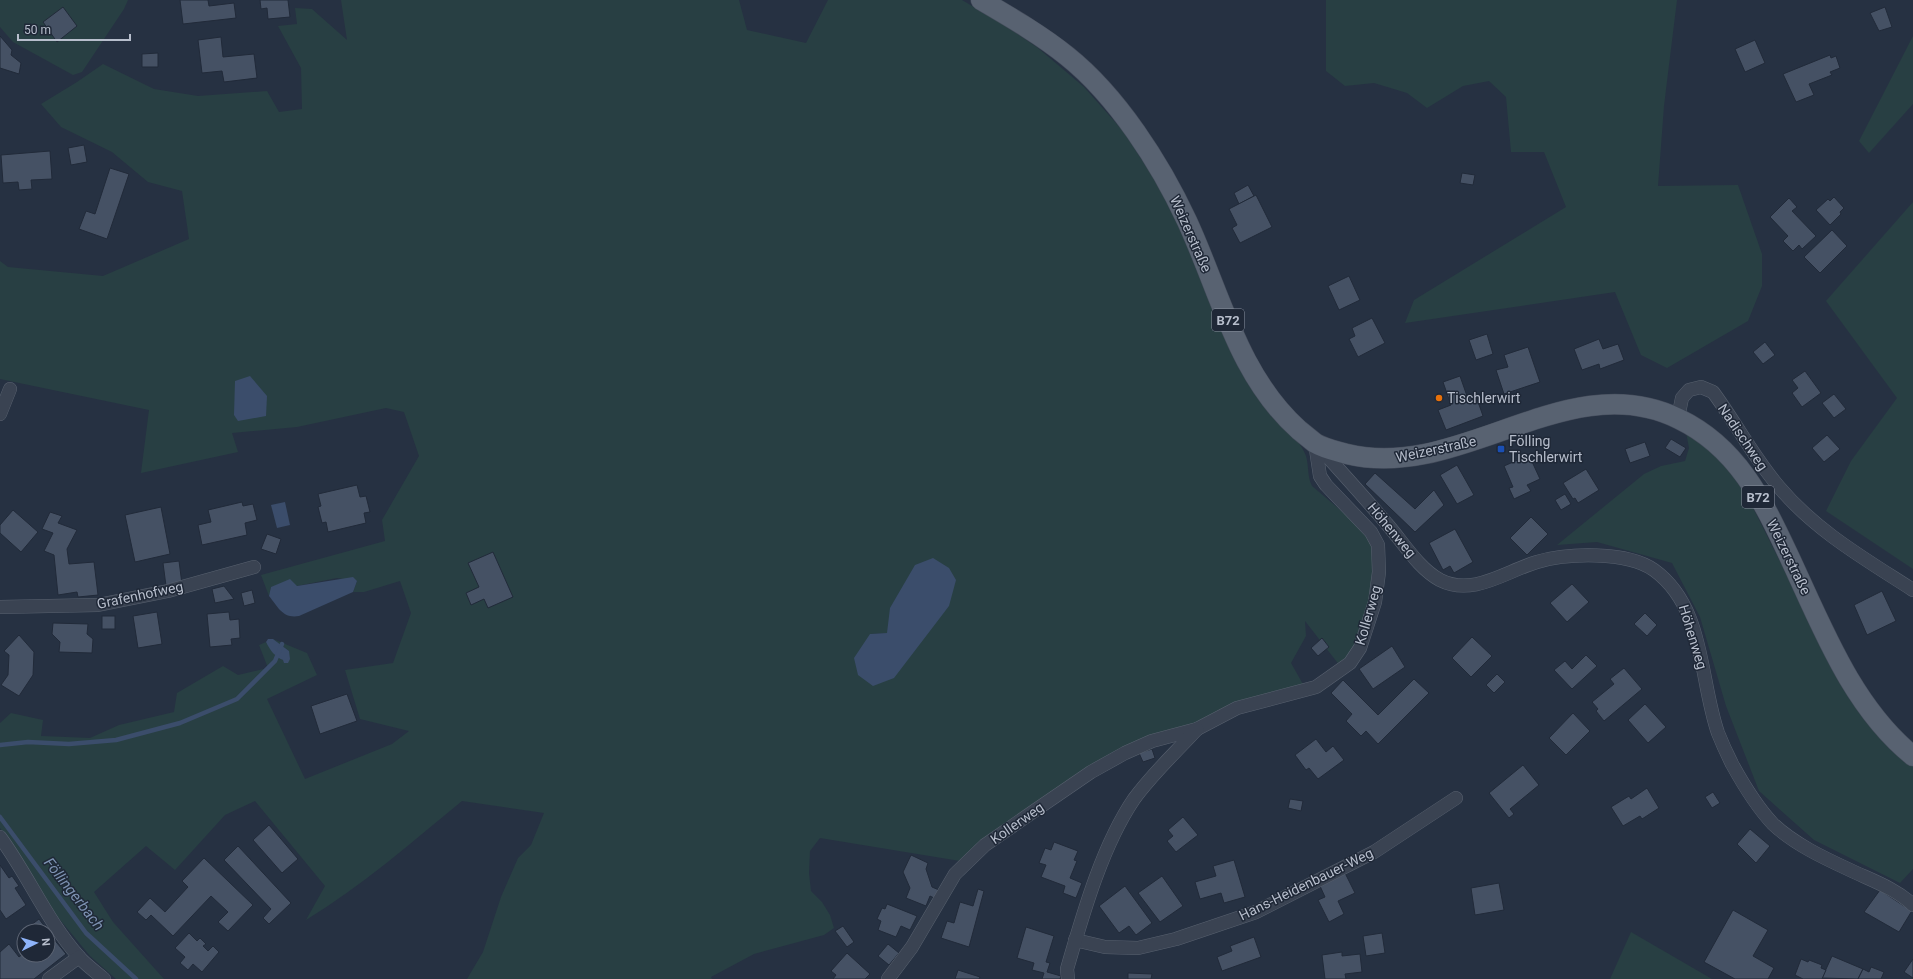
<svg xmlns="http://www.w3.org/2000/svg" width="1913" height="979" font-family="Roboto,sans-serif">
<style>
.green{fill:#283f43;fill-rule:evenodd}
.water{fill:#3b4d6b}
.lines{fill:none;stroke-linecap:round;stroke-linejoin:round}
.stream{stroke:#3b4d6b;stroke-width:4.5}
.building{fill:#455164;stroke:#212a39}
.street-casing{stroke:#58616f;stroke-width:14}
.primary-casing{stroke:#444c5b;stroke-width:21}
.street{stroke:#3a4352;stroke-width:13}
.primary{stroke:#586271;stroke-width:20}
.food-dot{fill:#e8710a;stroke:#1f2837;stroke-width:1.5}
.transit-dot{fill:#1a4fb4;stroke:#1f2837;stroke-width:1.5}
.labels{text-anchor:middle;stroke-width:3;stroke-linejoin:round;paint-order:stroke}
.shield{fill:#1f2837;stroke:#89919f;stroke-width:1}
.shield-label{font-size:13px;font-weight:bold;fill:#b7becc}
.street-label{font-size:14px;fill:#b7becc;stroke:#1f2837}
.poi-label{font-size:14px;fill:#b7becc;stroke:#1f2837;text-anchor:start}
.water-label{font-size:15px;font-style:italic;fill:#7e93b3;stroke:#1f2837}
</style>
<rect width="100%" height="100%" fill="#263142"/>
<g class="green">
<path d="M0 0H128L124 9 82 72 73 75 13 42 0 27Z"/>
<path d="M341 0H739L747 30 806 43 828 0H962L1006 26 1038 48 1084 87 1124 132 1165 196 1271 416C1283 428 1300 439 1306 456 1309 466 1307 476 1312 486L1365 531 1372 542 1374 584 1356 646 1340 666 1305 621 1306 636 1291 663 1304 686 1200 722 1141 740 960 861 820 838 810 851 809 873 811 891 822 902 830 915 834 928 824 935 754 954 711 977 712 979H467L483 952 501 897 518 858 531 845 544 813 462 801C412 842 362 886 306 920L325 886 255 801 225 815 175 870 146 846 94 892 113 922 164 979H116L90 956 47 904 0 828V723L11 713 43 720 41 736 90 738 119 725 174 712 177 693 223 666 238 675 268 668 259 645 266 642 277 657 283 660 289 651 273 639 307 653 317 675 267 699 305 779 392 744 409 731 360 719 345 670 393 663 411 613 400 581 364 592H353L357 581 337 578 297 586 271 587 269 596 261 575 385 541 382 520 419 456 404 412 386 408 297 427 232 433 238 452 141 473 149 410 0 379V261L8 267 103 276 189 239 182 191 148 182 112 152 61 127 41 104 77 82 103 64 154 89 198 96 267 91 279 112 302 109 301 68 278 26 297 24 295 8 312 9 347 40ZM949 606 927 632 870 634 887 633Z"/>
<path d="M1326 0H1677L1664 106 1658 186 1738 185 1762 254V286L1748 321 1667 368 1641 355 1615 292 1405 323 1414 300 1566 207 1544 152H1511L1506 97 1489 81 1463 86 1427 108 1407 93 1374 83 1345 86 1326 71Z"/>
<path d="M1913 36V104L1869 153 1859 141Z"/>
<path d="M1913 202V569L1826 511 1851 461 1897 398 1826 301Z"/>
<path d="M1686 432 1724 462 1742 486 1808 617 1908 762 1913 766V869L1900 883 1814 840 1759 791 1726 706 1700 617 1672 563 1597 542 1557 545 1644 474 1661 466 1685 461 1689 448Z"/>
<path d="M1631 932 1712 979H1610Z"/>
</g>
<g class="water">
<path d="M250 376 267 396 266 416 238 421 234 415 235 381Z"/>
<path d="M285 502 290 525 277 528 271 505Z"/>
<path d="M933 558 949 568 956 580 949 606 894 678 873 686 858 675 854 658 870 634 887 633 890 608 915 565Z"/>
<path d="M353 577 357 581 353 592 299 616C283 619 278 607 269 596L271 587 290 579 297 586Z"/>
<path d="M268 639H273L289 651 290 659 288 663H284L283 660C275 657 270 650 266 642Z"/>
</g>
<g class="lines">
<g class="stream">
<path d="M0 745 28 742 69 744 116 740 180 723 237 699 275 661 282 644"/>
<path d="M0 817 86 933 136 979"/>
</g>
</g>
<g class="building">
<path d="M180 0H208L209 6 234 3 236 18 183 24Z"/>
<path d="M260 0H288L290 17 268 19 267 8 261 9Z"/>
<path d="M63 7 77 26 57 42 43 22Z"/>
<path d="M1885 7 1892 27 1879 31 1870 13Z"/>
<path d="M0 36 12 50 11 55 21 63 19 74 0 68Z"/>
<path d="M221 37 223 57 254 54 257 78 224 82 222 71 202 73 198 40Z"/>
<path d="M1755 40 1765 63 1745 72 1735 49Z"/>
<path d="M158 53V67H142V54Z"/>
<path d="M1830 55 1831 58 1836 56 1840 68 1830 72 1832 75 1809 84 1814 95 1796 102 1783 74Z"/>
<path d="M84 145 87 162 71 165 68 148Z"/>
<path d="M50 151 52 179 31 180 32 189 19 190 18 182 3 183 1 155Z"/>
<path d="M110 168 129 174 107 239 79 229 86 211 95 214Z"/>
<path d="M1462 173 1475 175 1473 185 1460 183Z"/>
<path d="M1248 185 1254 196 1239 204 1234 193Z"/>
<path d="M1256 195 1272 227 1240 243 1232 228 1237 225 1229 209Z"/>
<path d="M1834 197 1844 208 1840 212 1841 214 1830 225 1816 210 1828 199 1830 201Z"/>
<path d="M1789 198 1797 207 1792 211 1816 236 1802 249 1799 245 1793 251 1783 241 1788 236 1770 217Z"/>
<path d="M1832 230 1847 246 1820 273 1804 257Z"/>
<path d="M1349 276 1360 300 1339 310 1328 286Z"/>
<path d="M1372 318 1385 343 1358 357 1349 339 1355 336 1352 328Z"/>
<path d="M1487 334 1493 354 1476 360 1469 340Z"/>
<path d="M1599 339 1603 349 1618 344 1624 360 1600 369 1599 364 1582 370 1574 349Z"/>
<path d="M1765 342 1775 355 1763 364 1753 352Z"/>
<path d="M1528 347 1540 382 1504 394 1496 370 1508 367 1504 355Z"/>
<path d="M1805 371 1821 393 1802 407 1792 393 1798 388 1792 380Z"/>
<path d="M1460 376 1467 396 1475 393 1483 416 1446 430 1438 410 1451 405 1443 382Z"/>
<path d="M1834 394 1846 409 1834 418 1822 403Z"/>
<path d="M1827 435 1840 449 1824 462 1812 448Z"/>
<path d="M1671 439 1686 448 1680 457 1665 448Z"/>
<path d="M1645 442 1650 456 1630 463 1625 449Z"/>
<path d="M1529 455 1540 479 1527 485 1531 491 1514 499 1509 488 1513 487 1504 466Z"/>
<path d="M1457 465 1474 495 1457 504 1440 475Z"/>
<path d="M1586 469 1599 490 1578 503 1575 498 1573 499 1563 483Z"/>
<path d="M1375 473 1415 509 1434 490 1444 505 1415 532 1365 484Z"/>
<path d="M357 485 360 497 366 496 370 512 364 513 366 523 328 532 326 522 322 523 318 507 321 506 318 494Z"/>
<path d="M1565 494 1571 504 1561 510 1555 500Z"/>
<path d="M242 502 243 506 253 504 257 520 245 523 247 535 202 545 198 525 211 522 208 510Z"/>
<path d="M161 507 170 554 135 562 125 515Z"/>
<path d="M13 510 38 532 21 552 0 533V525Z"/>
<path d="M50 512 62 516 58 523 77 530 67 549 69 564 94 562 98 595 78 597 77 592 58 595 54 555 44 551 53 533 42 529Z"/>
<path d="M1531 517 1548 534 1527 555 1510 538Z"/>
<path d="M1455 529 1473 562 1454 573 1450 566 1443 570 1429 543Z"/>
<path d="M267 534 281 539 276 554 261 549Z"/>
<path d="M493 552 513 597 488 608 484 599 471 605 466 593 479 587 468 563Z"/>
<path d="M179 561 182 584 166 586 163 563Z"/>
<path d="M1572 584 1589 602 1567 622 1550 603Z"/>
<path d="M224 586 234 599 215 603 212 589Z"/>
<path d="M252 590 255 603 244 606 241 593Z"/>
<path d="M1882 591 1896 621 1867 635 1854 605Z"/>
<path d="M157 612 162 644 138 648 133 616Z"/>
<path d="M229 612 230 620 239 619 240 638 231 639 232 645 210 647 207 614Z"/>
<path d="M1645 613 1657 625 1647 636 1634 624Z"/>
<rect x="102" y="616" width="13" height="13"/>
<path d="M53 623 88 624 87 634 93 639 92 653 59 652 60 642 52 634Z"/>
<path d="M19 635 34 652 33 675 19 696 1 685 8 675 9 655 4 651Z"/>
<path d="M1472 637 1492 656 1471 677 1452 658Z"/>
<path d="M1322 638 1329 647 1318 656 1311 648Z"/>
<path d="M1392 646 1405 667 1373 689 1359 669Z"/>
<path d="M1586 655 1597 666 1572 689 1554 670 1565 661 1572 669Z"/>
<path d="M1624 668 1642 689 1604 721 1596 711 1598 709 1592 702 1614 684 1610 679Z"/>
<path d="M1497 674 1505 682 1494 693 1486 685Z"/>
<path d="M1414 679 1429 693 1378 744 1366 731 1361 736 1346 721 1352 714 1331 693 1343 680 1378 715Z"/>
<path d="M347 694 357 721 320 734 311 706Z"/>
<path d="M1645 704 1666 727 1648 743 1628 720Z"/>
<path d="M1573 713 1590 731 1566 755 1549 738Z"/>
<path d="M1316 739 1326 752 1333 746 1344 760 1318 779 1309 768 1306 770 1295 755Z"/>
<path d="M1152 749 1155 758 1143 762 1139 753Z"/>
<path d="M1523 765 1539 785 1510 809 1514 814 1509 818 1489 793Z"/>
<path d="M1647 788 1659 808 1642 819 1640 816 1623 826 1611 807 1629 796 1631 799Z"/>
<path d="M1713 792 1720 803 1712 808 1705 797Z"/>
<path d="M1290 799 1303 801 1301 811 1288 808Z"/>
<path d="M1183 817 1198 835 1176 852 1167 841 1173 836 1168 830Z"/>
<path d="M269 825 298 859 282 873 253 840Z"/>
<path d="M1750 829 1770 846 1756 863 1737 844Z"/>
<path d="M1054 842 1078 851 1074 860 1077 861 1070 878 1082 883 1076 898 1063 893 1065 886 1041 877 1046 865 1039 863 1045 848 1051 850Z"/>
<path d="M238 846 291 903 269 924 263 918 271 909 224 860Z"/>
<path d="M911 855 928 863 926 869 932 887 939 890 936 899 930 896 926 906 906 898 910 888 903 872Z"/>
<path d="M204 858 253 905 228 931 218 922 228 912 211 896 173 936 151 915 146 920 137 912 150 898 165 912 188 887 182 881Z"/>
<path d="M1234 860 1245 897 1224 903 1221 893 1200 899 1195 882 1216 876 1213 866Z"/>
<path d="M0 865 9 878 12 876 19 886 15 888 26 905 6 919 0 910Z"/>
<path d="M1345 873 1355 893 1338 901 1344 914 1329 922 1318 900 1325 897 1320 886Z"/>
<path d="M1162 876 1183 906 1160 922 1138 893Z"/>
<path d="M1499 883 1504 910 1475 915 1471 888Z"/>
<path d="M1125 886 1152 923 1136 935 1129 926 1119 933 1099 906Z"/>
<path d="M978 889 984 891 969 947 941 938 947 921 954 923 960 902 973 906Z"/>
<path d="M1880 890 1904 906 1913 909 1899 932 1864 912Z"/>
<path d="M887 904 917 916 910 930 901 926 896 937 878 930 881 921 877 919 882 908 885 909Z"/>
<path d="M1733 910 1768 930 1753 956 1774 968 1768 979H1735L1704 962Z"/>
<path d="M39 919 48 931H24V943L18 935Z"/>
<path d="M843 926 854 942 847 947 835 931Z"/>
<path d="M1026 927 1054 936 1046 962 1050 963 1047 972 1061 976 1060 979H1042L1044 973 1032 970 1034 963 1017 958Z"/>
<path d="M48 932 66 954 34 979H0V952L9 944 19 957 24 953V955H48Z"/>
<path d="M189 933 197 941 200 938 206 944 203 946 208 951 213 946 219 952 202 972 193 964 188 970 180 963 185 957 175 948Z"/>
<path d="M1382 933 1385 953 1366 956 1363 936Z"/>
<path d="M1254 937 1261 957 1222 971 1217 957 1232 951 1230 946Z"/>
<path d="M888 944 899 953 889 965 878 956Z"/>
<path d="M1342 952V956L1360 954 1362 972 1345 974 1346 979H1325L1322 955Z"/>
<path d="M847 953 870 974 865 979H833L836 975 831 971Z"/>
<path d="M1832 956 1863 969 1858 979 1822 978Z"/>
<path d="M1801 959 1808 962 1809 960 1822 965 1821 968 1826 970 1822 979H1803L1795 975Z"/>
<path d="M1913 959V978L1904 972Z"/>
<path d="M1871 967 1884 972 1881 979H1858L1863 969 1869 972Z"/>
<path d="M958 970 980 977 979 979H955Z"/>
<path d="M1128 973 1152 974 1151 979H1128Z"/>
</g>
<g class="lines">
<g class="street-casing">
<g id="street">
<path d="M0 414 10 389"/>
<path d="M1678 418 1682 398 1689 390 1701 387 1713 392C1736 423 1754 458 1779 487 1816 531 1865 559 1913 590"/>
<path d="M1319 447C1342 473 1365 498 1387 524 1403 542 1418 568 1440 580 1473 597 1506 571 1537 562 1568 553 1627 551 1654 570 1705 607 1699 678 1718 733 1722 743 1727 754 1732 764 1743 784 1757 807 1773 824 1794 844 1824 858 1850 870 1871 880 1895 888 1913 905"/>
<path d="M0 607 98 605 168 591 254 567"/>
<path d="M0 837C28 875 47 921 79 957 86 965 96 972 104 979"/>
<path d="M1075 940 1105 947 1138 948 1176 939 1256 912 1374 852 1456 798"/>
<path d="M49 979 79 957"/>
<path d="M888 979 912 947 955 874 985 845 1037 809 1091 772 1125 753 1152 741 1197 729 1237 708 1316 687 1350 663 1360 648 1375 602 1379 572 1378 545 1371 532 1326 485 1320 476 1315 443"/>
<path d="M1068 979 1067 969C1083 914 1102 846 1134 799 1153 773 1176 752 1197 729"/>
</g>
</g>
<g class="primary-casing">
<path id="primary" d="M981 0C1010 17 1041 35 1067 56 1117 96 1160 163 1187 221 1220 292 1238 376 1299 430 1304 434 1310 439 1315 443 1325 449 1337 451 1347 454 1461 482 1568 364 1679 419 1737 447 1762 499 1788 554 1821 624 1851 706 1913 756"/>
</g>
<use href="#street" class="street"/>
<use href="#primary" class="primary"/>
</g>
<circle class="food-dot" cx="1439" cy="398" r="4"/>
<rect class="transit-dot" x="1497" y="445" width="8" height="8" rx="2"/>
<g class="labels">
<g class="shield">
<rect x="1212" y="309" width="32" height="22" rx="3"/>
<rect x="1742" y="486" width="32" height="22" rx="3"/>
</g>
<g class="shield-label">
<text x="1228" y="325">B72</text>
<text x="1758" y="502">B72</text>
</g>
<g class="street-label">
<text transform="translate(1191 234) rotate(66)" y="5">Weizerstraße</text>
<text transform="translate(1743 437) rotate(56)" y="5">Nadischweg</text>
<text transform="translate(1436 449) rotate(-12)" y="5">Weizerstraße</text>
<text transform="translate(1392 530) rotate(50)" y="5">Höhenweg</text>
<text transform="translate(1789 557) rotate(64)" y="5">Weizerstraße</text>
<text transform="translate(140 595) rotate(-12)" y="5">Grafenhofweg</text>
<text transform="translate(1368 615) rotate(-74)" y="5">Kollerweg</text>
<text transform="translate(1693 637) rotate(73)" y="5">Höhenweg</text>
<text transform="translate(1017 823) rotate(-35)" y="5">Kollerweg</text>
<text transform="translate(1306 884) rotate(-26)" y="5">Hans-Heidenbauer-Weg</text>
</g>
<g class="poi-label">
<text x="1447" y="403">Tischlerwirt</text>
<text x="1509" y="446">Fölling<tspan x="1509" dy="16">Tischlerwirt</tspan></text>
</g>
<g class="water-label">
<text transform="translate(74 894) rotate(52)" y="5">Föllingerbach</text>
</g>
</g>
<g transform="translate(36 943) rotate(85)"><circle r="19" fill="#1f2837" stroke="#5c6473"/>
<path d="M0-3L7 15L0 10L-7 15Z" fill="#8eb4fa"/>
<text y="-6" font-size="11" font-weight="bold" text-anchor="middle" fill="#b7becc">N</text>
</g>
<path d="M18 34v6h112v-6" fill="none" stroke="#b7becc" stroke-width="2"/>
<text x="24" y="34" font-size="12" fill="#b7becc" stroke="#1f2837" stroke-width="3" paint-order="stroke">50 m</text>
</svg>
